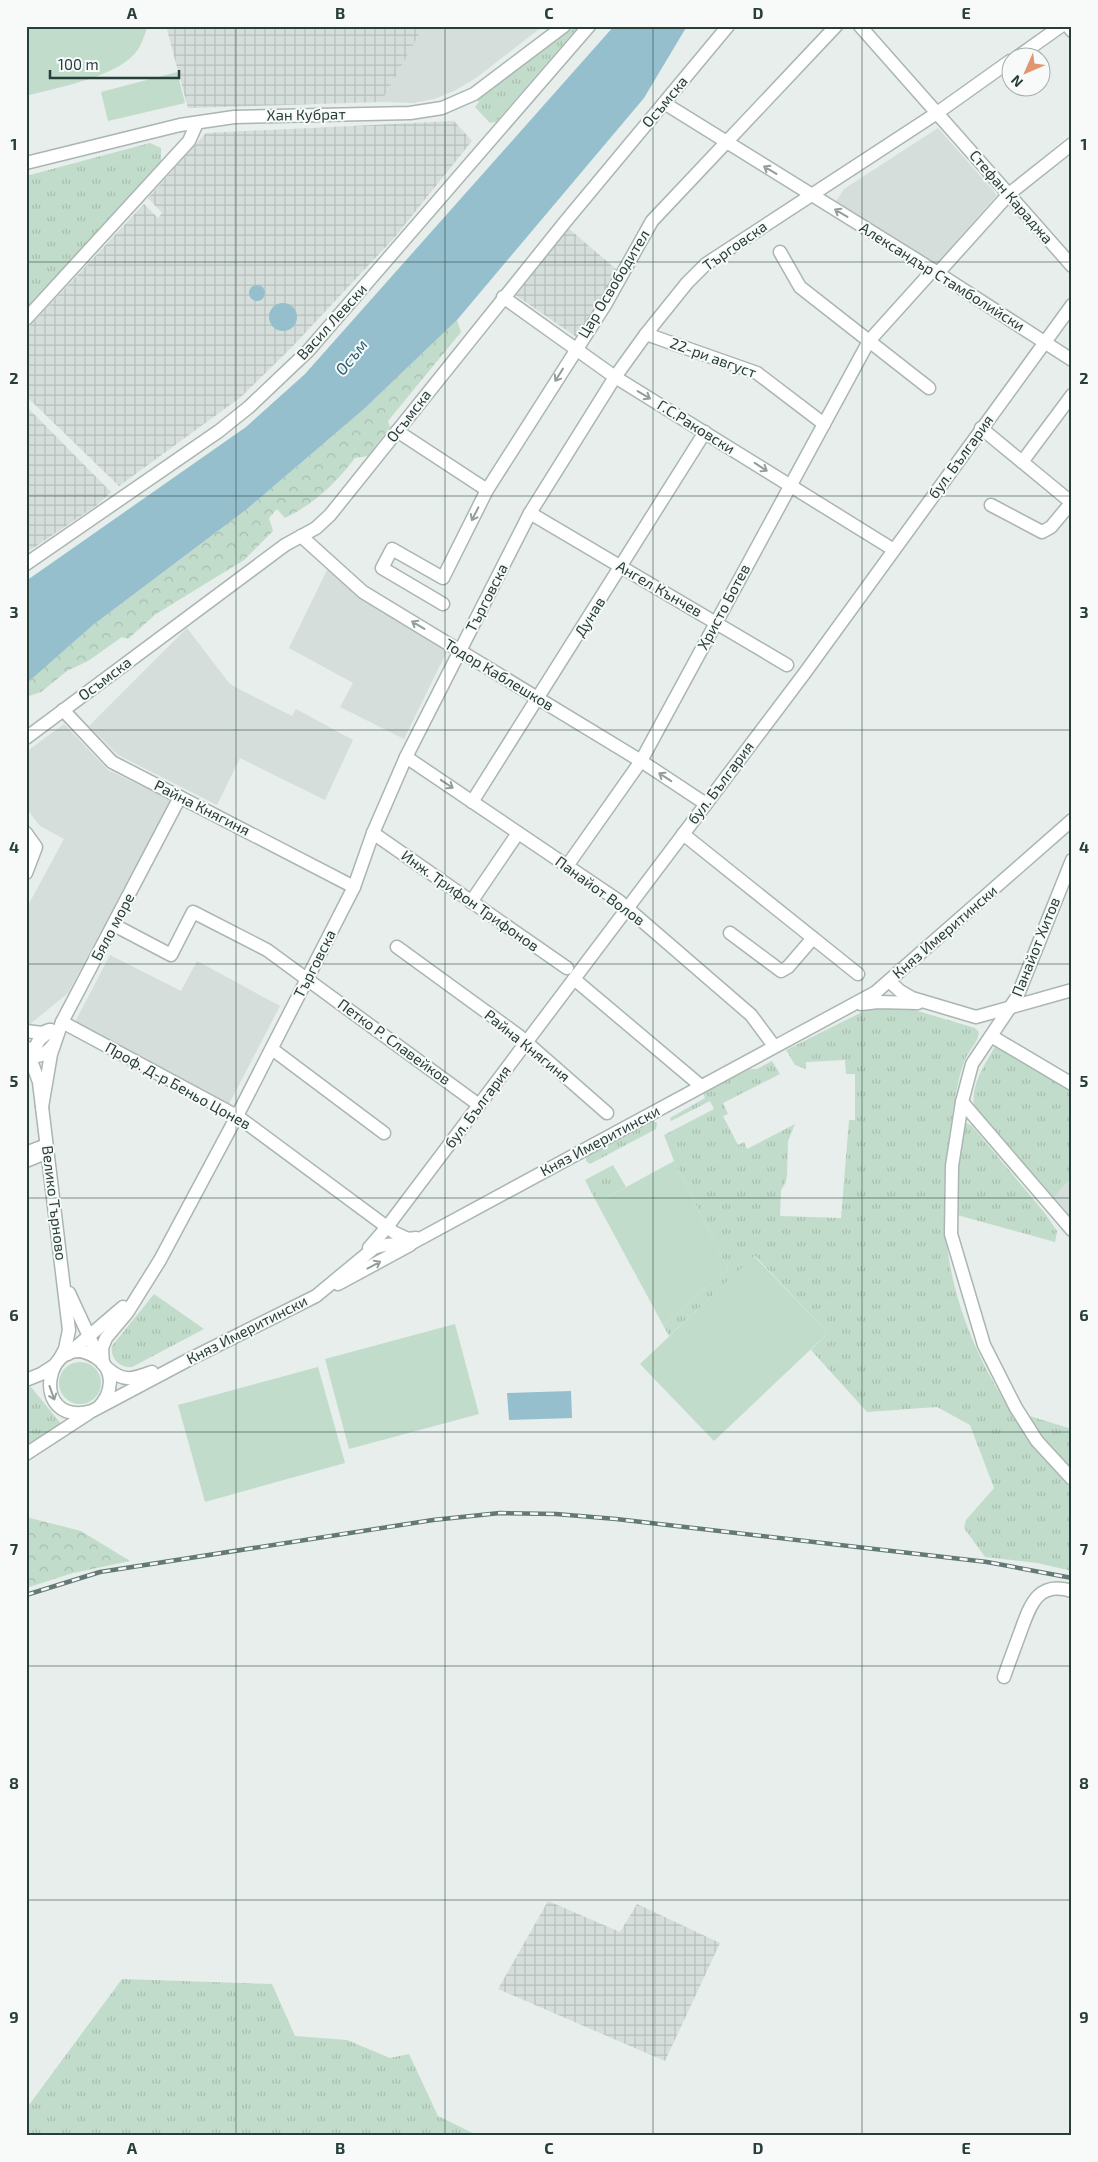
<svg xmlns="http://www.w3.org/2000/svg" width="1098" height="2162" font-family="'Exo 2',sans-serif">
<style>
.built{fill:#d5deda}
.industrial{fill:url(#industrial-grid)}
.grass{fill:url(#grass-tufts)}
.forest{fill:url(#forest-crowns)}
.garden{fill:#c2dccb}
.water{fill:#95bfcc}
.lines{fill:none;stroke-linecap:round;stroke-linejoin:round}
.minor-casing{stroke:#aab6b2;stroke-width:15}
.minor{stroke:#fff;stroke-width:12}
.rail-casing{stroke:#627975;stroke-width:4.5}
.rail{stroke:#f7faf9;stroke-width:2.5;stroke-dasharray:8;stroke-linecap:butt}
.oneway{stroke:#939e9c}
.grid{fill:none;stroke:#273e3a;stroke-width:1;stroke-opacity:0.55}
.labels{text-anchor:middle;stroke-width:4;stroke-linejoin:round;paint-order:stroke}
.street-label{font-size:15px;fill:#273e3a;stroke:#f7faf9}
.water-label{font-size:16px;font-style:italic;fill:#276174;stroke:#f7faf9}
.neatline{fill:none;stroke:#273e3a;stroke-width:2}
.grid-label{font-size:16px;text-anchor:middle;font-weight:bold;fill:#273e3a}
</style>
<defs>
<pattern id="industrial-grid" width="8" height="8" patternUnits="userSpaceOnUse" patternTransform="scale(1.25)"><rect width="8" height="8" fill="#d5deda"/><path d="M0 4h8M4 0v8" fill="none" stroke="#b7c0bc"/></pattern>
<pattern id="grass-tufts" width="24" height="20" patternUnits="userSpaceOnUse" patternTransform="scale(1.25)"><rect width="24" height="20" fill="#c2dccb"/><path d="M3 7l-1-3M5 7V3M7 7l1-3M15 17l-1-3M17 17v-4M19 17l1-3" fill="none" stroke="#a7beaf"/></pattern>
<pattern id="forest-crowns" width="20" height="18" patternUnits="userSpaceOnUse" patternTransform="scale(1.25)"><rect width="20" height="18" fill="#c2dccb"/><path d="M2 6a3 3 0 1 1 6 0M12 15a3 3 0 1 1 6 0" fill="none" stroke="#a7beaf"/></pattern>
</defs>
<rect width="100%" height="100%" fill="#e7eeeb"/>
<g class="built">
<path d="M424 26H543L476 78 454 91 434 99 413 103 381 102Z"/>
<path d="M938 128 997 195 936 265 835 203 844 189Z"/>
<path d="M328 568 366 602 447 651 404 739 340 707 353 683 289 648Z"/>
<path d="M187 628 229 683 235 687 292 716 296 709 353 740 325 800 240 758 217 805 118 755 89 726Z"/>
<path d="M64 724 108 770 171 800 68 993 29 1025 26 1021V909L64 839 40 826 26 808V752Z"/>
<path d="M110 955 181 991 197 961 280 1006 229 1104 75 1022Z"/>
<path d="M1072 1177V1218L1054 1197Z"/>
</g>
<g class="industrial">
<path d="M166 26H424L381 102 188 108Z"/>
<path d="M454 121 472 141 394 238 292 347 241 397 119 486 26 396V330L144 204 158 218 162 213 148 198 206 133Z"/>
<path d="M567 227 618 271 578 338 514 294Z"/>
<path d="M26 406 111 492 97 505 26 553Z"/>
<path d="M548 1901 620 1932 637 1904 720 1943 665 2061 498 1989Z"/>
</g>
<g class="grass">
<path d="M576 26H579L496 122 490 123 475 107 479 102 478 100Z"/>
<path d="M150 143 161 148V164L26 311V176Z"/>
<path d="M870 1008 911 1009 975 1028 979 1032C978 1043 968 1051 964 1062 957 1082 954 1104 951 1125 945 1161 942 1199 946 1235 954 1331 1008 1420 1072 1490V1571L1037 1563 985 1557 964 1528 966 1520 994 1488 970 1425 937 1407 867 1412 811 1350 828 1333 755 1256 669 1336 663 1325 728 1269 674 1161 664 1135 714 1109 710 1101 671 1121 670 1118 705 1098 703 1093 750 1069H757L772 1061 780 1074 723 1103 728 1114 723 1116 738 1145 744 1142 747 1149 795 1124 788 1141 787 1175 785 1184 781 1190 780 1216 841 1218 849 1120H855V1074H846L845 1060 806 1062V1069L795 1065 786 1050Z"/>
<path d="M995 1046 1072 1091V1177L1054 1197 974 1106C971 1083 985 1065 995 1046Z"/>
<path d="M653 1121 657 1123 656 1129 590 1164 586 1161V1156Z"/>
<path d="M967 1123 972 1126 1044 1212 1057 1231 1055 1242 957 1215V1168L963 1127Z"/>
<path d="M613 1165 626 1187 597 1203 585 1180Z"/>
<path d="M154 1294 204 1329 132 1367C120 1368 110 1359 112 1346Z"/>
<path d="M31 1387 62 1425 26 1449V1389Z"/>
<path d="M1026 1415 1072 1429V1474L1039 1436Z"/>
<path d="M122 1979 272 1984 295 2036 347 2040 390 2058 409 2054 438 2116 479 2136H26V2109Z"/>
</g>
<g class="forest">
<path d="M457 320 461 332 388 421 390 427 368 456 355 458C336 483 314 504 285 518L277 509 269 518 273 531 244 560 156 614 128 639 122 637 88 661 67 671 41 692 26 697V684L93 625 247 509 364 409Z"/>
<path d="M26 1517 81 1531 130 1561 73 1573 26 1588Z"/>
</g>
<g class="garden">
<path d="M26 26H148C145 33 143 41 139 48 121 77 58 87 26 96Z"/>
<path d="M177 72 185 103 108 121 101 92Z"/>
<path d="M674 1161 728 1269 663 1325 597 1203Z"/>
<path d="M754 1256 828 1333 714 1441 640 1364Z"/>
<path d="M455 1324 479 1414 349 1449 325 1359Z"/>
<circle cx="80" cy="1383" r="21"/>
<path d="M318 1367 345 1463 205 1502 178 1405Z"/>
</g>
<g class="water">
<path d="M614 26H687L644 98 457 320 364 409 247 509 93 625 26 684V581L246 427 305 374Z"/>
<circle cx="257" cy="293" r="8"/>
<circle cx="283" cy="317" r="14"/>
<path d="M571 1391 572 1418 509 1420 507 1393Z"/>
</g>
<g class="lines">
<g class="minor-casing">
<g id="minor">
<path d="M860 26 1072 266"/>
<path d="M1068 26 1072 31"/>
<path d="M1016 58 1061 26"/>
<path d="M664 103 933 270 1072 360"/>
<path d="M26 163 180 125 234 117 410 113 442 108 474 94 564 26"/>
<path d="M780 252 800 287 929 388"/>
<path d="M938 273 1009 194 1072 144"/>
<path d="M503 297 615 377 894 550"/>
<path d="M26 319 189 141 197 123"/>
<path d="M646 334 757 373 824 424"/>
<path d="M981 428 1072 503"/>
<path d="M397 431 487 490"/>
<path d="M1022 462 1072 395"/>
<path d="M991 505 1042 532 1051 527 1071 503"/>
<path d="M530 513 787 665"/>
<path d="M301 536 363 592 641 761 706 804"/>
<path d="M26 564 219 431 249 407 308 351 589 26"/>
<path d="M443 604 382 568 392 549 443 578 487 490 605 305 652 221 836 26"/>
<path d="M63 710 112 762 354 887"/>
<path d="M26 738 285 545 316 528 330 515 565 222 728 26"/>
<path d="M406 757 619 901 751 1015 774 1046"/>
<path d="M472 802 705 432"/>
<path d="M26 833 36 847 26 873"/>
<path d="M373 833 567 968"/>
<path d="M683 834 858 974"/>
<path d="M1072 860 1017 997 972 1064 962 1102 952 1166 951 1234 984 1345 1016 1408 1037 1441 1072 1479"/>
<path d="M567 866 641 761 869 341 933 270"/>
<path d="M471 902 518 833"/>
<path d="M114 925 171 955 193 912 267 950 479 1105"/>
<path d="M730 933 781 971 788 967 813 938"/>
<path d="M397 947 518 1035 607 1113"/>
<path d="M574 979 701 1086"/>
<path d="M889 981 900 991 912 998 976 1017 1072 990"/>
<path d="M861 1004 878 1002 918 1003"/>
<path d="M62 1022 237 1116 395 1233 408 1239 416 1238"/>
<path d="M51 1030 39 1040 31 1056C42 1057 47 1053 54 1044"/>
<path d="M26 1031 42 1033 49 1030"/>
<path d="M991 1036 1072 1084"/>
<path d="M26 1047 39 1082 69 1330 65 1349 59 1360"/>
<path d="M272 1049 384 1133"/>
<path d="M962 1102 1072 1230"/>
<path d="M42 1107 51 1054 62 1022 180 797"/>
<path d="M26 1161 43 1154 47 1150 41 1147 28 1152"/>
<path d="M369 1248 387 1227 804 674 1072 305"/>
<path d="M338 1284 410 1245"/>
<path d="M69 1293 100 1360"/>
<path d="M68 1354 123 1307"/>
<path d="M103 1364 102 1348 106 1338 127 1313 160 1260 237 1116 354 887 373 833 406 757 530 513 615 377 646 334 687 283 706 264 937 113 1010 61"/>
<path d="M107 1368C124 1383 133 1379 152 1372"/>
<path d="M26 1380 41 1374 55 1365"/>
<path d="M98 1408C112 1394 116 1371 97 1358 46 1324 26 1429 92 1411L190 1359 316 1296 374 1248C386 1242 401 1246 414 1242L876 992 1072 820"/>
<path d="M26 1454 89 1413"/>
<path d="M1004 1677C1009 1662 1015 1647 1020 1633 1030 1606 1037 1580 1072 1591"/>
</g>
</g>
<use href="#minor" class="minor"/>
<g class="rail-casing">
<path id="rail" d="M26 1595 100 1572 433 1520 500 1513 556 1514 616 1519 987 1562 1072 1578"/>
</g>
<use href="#rail" class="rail"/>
</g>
<defs><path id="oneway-shaft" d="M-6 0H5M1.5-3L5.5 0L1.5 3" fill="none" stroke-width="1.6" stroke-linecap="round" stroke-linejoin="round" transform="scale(1.25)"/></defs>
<g class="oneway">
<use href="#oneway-shaft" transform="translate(770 170) rotate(-149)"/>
<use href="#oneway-shaft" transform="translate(841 213) rotate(-149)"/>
<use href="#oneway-shaft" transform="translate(559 375) rotate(122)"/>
<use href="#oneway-shaft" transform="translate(644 395) rotate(31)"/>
<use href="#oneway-shaft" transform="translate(761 467) rotate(33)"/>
<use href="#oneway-shaft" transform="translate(475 514) rotate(117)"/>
<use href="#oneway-shaft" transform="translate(418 625) rotate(-149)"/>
<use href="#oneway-shaft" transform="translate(665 777) rotate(-147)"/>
<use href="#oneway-shaft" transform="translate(447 784) rotate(34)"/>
<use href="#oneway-shaft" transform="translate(374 1265) rotate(-28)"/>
<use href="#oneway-shaft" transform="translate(52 1393) rotate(70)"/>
</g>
<path class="grid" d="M236 26V2136M445 26V2136M653 26V2136M862 26V2136M26 262H1072M26 496H1072M26 730H1072M26 964H1072M26 1198H1072M26 1432H1072M26 1666H1072M26 1900H1072"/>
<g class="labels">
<g class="street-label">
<text transform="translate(665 102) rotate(-50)" y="5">Осъмска</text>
<text transform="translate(306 115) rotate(-1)" y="5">Хан Кубрат</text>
<text transform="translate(1011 197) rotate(49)" y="5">Стефан Караджа</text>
<text transform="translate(735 246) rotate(-35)" y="5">Търговска</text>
<text transform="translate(942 277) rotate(32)" y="5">Александър Стамболийски</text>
<text transform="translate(614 284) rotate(-59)" y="5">Цар Освободител</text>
<text transform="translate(332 322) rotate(-48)" y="5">Васил Левски</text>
<text transform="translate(713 358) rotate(20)" y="5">22-ри август</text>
<text transform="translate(409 416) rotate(-52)" y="5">Осъмска</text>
<text transform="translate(696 427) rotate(32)" y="5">Г.С.Раковски</text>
<text transform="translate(961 457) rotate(-54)" y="5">бул. България</text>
<text transform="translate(659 589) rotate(30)" y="5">Ангел Кънчев</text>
<text transform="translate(487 598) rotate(-63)" y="5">Търговска</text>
<text transform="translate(724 607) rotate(-62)" y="5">Христо Ботев</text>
<text transform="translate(590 617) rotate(-58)" y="5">Дунав</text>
<text transform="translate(499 675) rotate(31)" y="5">Тодор Каблешков</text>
<text transform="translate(105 679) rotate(-37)" y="5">Осъмска</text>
<text transform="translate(721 783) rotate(-53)" y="5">бул. България</text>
<text transform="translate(202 808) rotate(27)" y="5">Райна Княгиня</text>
<text transform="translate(600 891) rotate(36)" y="5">Панайот Волов</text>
<text transform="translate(470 901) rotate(35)" y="5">Инж. Трифон Трифонов</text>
<text transform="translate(113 927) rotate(-62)" y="5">Бяло море</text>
<text transform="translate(945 932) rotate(-41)" y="5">Княз Имеритински</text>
<text transform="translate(1036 947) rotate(-68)" y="5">Панайот Хитов</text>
<text transform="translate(315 964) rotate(-63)" y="5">Търговска</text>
<text transform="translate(394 1042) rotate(36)" y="5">Петко Р. Славейков</text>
<text transform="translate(527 1046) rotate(39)" y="5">Райна Княгиня</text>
<text transform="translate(178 1086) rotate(29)" y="5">Проф. Д-р Беньо Цонев</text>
<text transform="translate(478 1107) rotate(-53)" y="5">бул. България</text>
<text transform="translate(600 1141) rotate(-28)" y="5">Княз Имеритински</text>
<text transform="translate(54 1203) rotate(83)" y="5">Велико Търново</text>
<text transform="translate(247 1330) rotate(-27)" y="5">Княз Имеритински</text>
</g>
<g class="water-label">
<text transform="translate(351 357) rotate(-51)" y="6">Осъм</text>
</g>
</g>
<rect width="1098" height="2162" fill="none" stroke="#f7faf9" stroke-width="55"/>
<g transform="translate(1026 72) rotate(225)"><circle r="24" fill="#f7faf9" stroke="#a4afad"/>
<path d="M0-4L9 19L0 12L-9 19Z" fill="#e3956f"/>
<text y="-8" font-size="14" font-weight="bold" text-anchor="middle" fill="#273e3a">N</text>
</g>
<path d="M50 70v8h129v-8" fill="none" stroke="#273e3a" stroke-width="2.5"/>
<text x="58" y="70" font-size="15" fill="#273e3a" stroke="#f7faf9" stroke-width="4" paint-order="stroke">100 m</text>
<rect x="28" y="28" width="1042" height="2106" class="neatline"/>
<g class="grid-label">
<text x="132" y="19">A</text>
<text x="340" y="19">B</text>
<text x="549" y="19">C</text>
<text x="758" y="19">D</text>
<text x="966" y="19">E</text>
<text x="14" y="150">1</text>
<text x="1084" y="150">1</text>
<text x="14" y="384">2</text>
<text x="1084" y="384">2</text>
<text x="14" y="618">3</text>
<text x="1084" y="618">3</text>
<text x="14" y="853">4</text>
<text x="1084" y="853">4</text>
<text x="14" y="1087">5</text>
<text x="1084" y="1087">5</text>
<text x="14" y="1321">6</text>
<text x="1084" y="1321">6</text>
<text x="14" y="1555">7</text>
<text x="1084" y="1555">7</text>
<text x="14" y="1789">8</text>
<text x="1084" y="1789">8</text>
<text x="14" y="2023">9</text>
<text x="1084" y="2023">9</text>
<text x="132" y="2154">A</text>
<text x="340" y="2154">B</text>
<text x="549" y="2154">C</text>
<text x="758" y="2154">D</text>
<text x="966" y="2154">E</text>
</g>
</svg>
